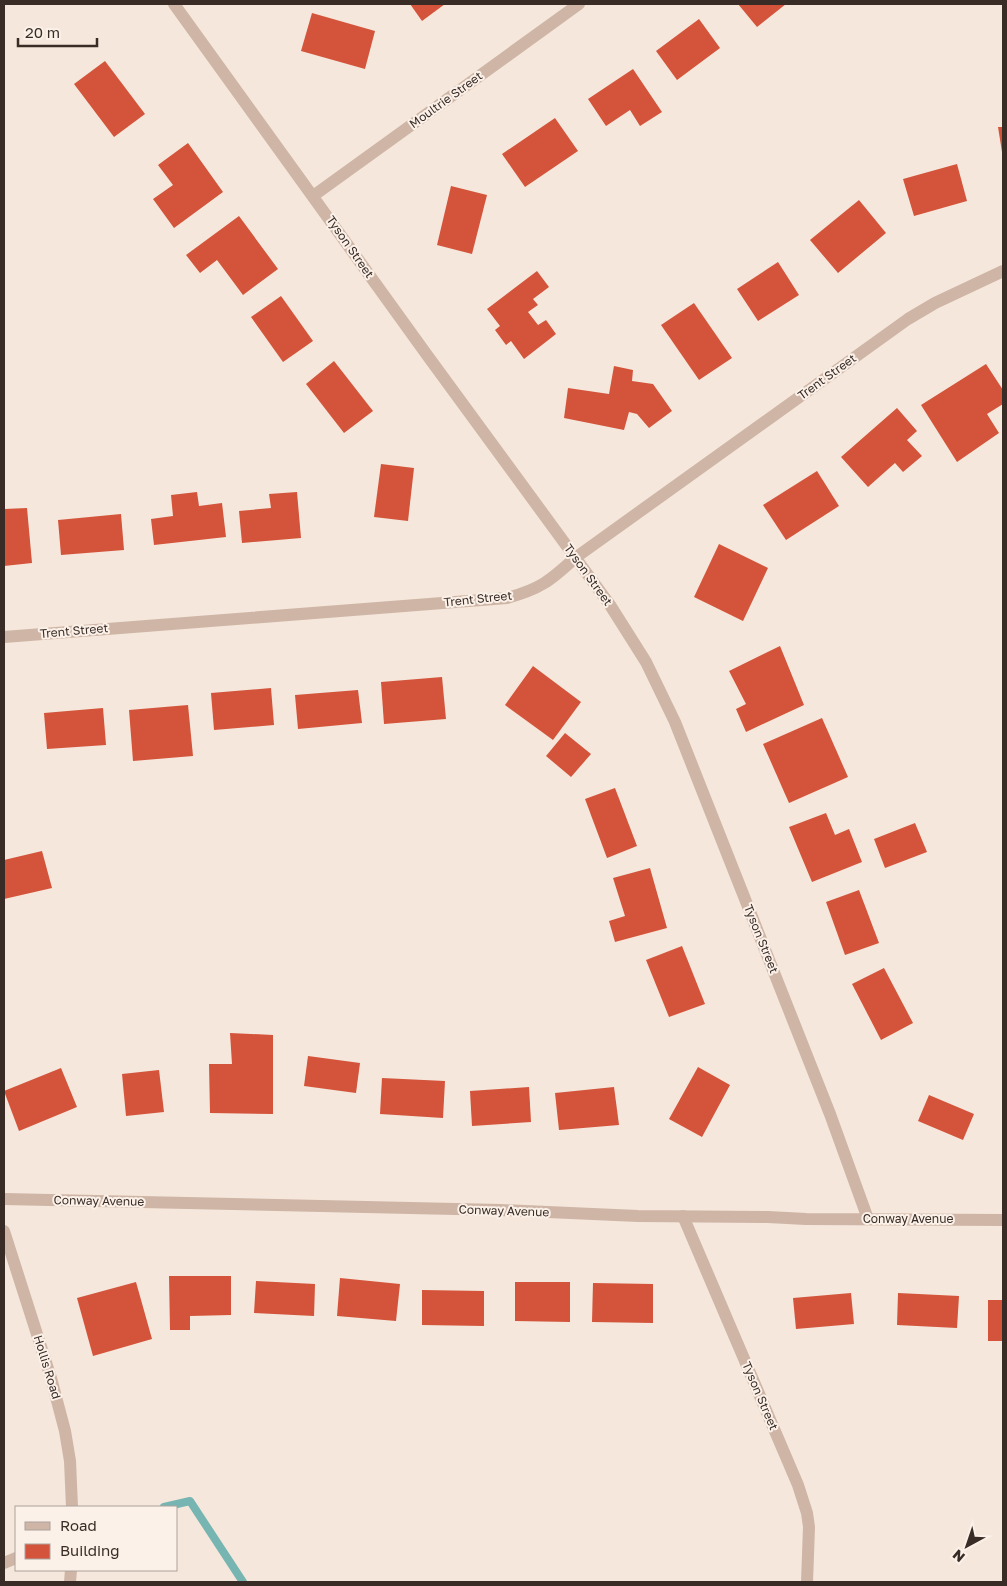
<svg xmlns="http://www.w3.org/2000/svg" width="1007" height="1586" font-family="'Golos Text',sans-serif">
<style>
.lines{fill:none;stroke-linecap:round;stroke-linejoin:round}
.stream{stroke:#77b5b2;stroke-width:8}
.building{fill:#d3543b}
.minor{stroke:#ceb5a6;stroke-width:12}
.labels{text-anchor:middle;stroke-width:4;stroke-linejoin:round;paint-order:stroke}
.street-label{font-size:12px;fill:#392c27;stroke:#fbf1e8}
</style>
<rect width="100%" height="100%" fill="#f5e7db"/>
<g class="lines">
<path class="stream" d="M164 1507 190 1501 243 1582"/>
</g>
<g class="building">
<path d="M410 4H445L422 21Z"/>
<path d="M738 4H786L757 27Z"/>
<path d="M312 13 375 31 365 69 301 51Z"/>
<path d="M699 19 720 48 677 80 656 51Z"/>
<path d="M105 61 145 114 114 137 74 84Z"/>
<path d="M633 69 662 112 640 126 630 110 606 126 588 99Z"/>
<path d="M555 118 578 151 525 187 502 154Z"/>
<path d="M998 127H1003V152H1002Z"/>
<path d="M188 143 223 192 174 228 153 199 173 185 158 165Z"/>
<path d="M957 164 967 201 914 216 903 179Z"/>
<path d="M451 186 487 195 472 254 437 245Z"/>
<path d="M859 200 886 233 838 273 810 240Z"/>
<path d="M239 216 278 269 243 295 217 260 200 273 186 255Z"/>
<path d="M778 262 799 295 758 321 737 289Z"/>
<path d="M537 271 549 287 533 299 538 305 528 312 538 325 546 320 556 334 524 359 511 341 506 345 495 330 500 326 487 309Z"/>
<path d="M281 296 313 341 283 362 251 317Z"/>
<path d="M694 303 732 358 699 380 661 325Z"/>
<path d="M334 361 373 411 344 433 306 384Z"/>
<path d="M986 364 1003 390V404L987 414 999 433 957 462 921 405Z"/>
<path d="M614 366 633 370 632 381 653 384 672 411 649 428 637 414 629 412 624 430 564 418 568 388 609 394Z"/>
<path d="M897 408 917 431 907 440 922 456 903 472 895 463 868 487 841 457Z"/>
<path d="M381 464 414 468 408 521 374 517Z"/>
<path d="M817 471 839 506 786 540 763 505Z"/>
<path d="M197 492 199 506 222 503 226 537 154 545 151 519 173 516 171 495Z"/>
<path d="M297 492 301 538 242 543 239 511 271 508 269 494Z"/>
<path d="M27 508 32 563 4 566V509Z"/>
<path d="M121 514 124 550 61 555 58 520Z"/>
<path d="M719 544 768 568 743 621 694 597Z"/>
<path d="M780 646 804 705 746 732 736 709 746 704 729 671Z"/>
<path d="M533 666 581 702 553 740 505 705Z"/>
<path d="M442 677 446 719 384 724 381 682Z"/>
<path d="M271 688 274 725 214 730 211 693Z"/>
<path d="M358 690 362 723 298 729 295 695Z"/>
<path d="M188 705 193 756 133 761 129 710Z"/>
<path d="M103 708 106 745 47 749 44 713Z"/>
<path d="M822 718 848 777 789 803 763 744Z"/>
<path d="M565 733 591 754 571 777 546 756Z"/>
<path d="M615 788 637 846 607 858 585 799Z"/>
<path d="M826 813 835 835 849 829 862 862 812 882 789 827Z"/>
<path d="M915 823 927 852 885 868 874 839Z"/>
<path d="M42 851 52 888 4 899V860Z"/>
<path d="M650 868 667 928 615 942 609 921 625 916 613 878Z"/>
<path d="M859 890 879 943 845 955 826 902Z"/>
<path d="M682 946 705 1004 669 1017 646 960Z"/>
<path d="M884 968 913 1023 881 1040 852 984Z"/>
<path d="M230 1033 273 1035V1114L210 1113 209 1064H232Z"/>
<path d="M308 1056 360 1063 356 1093 304 1086Z"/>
<path d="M698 1067 730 1085 702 1137 669 1119Z"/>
<path d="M61 1068 77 1107 19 1131 4 1091Z"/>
<path d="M159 1070 164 1112 126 1116 122 1074Z"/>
<path d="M382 1078 445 1081 443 1118 380 1114Z"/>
<path d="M529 1087 531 1122 472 1126 470 1091Z"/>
<path d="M614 1087 619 1125 559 1130 555 1093Z"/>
<path d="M929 1095 974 1114 963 1140 918 1121Z"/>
<path d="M169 1276H231V1315L190 1316V1330H170Z"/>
<path d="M340 1278 400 1284 396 1321 337 1316Z"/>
<path d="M256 1281 315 1284 314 1316 254 1313Z"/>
<path d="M136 1282 152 1339 93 1356 77 1298Z"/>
<path d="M515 1282H570V1322L515 1321Z"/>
<path d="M593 1283 653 1284V1323L592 1322Z"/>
<path d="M422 1290 484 1291V1326L422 1325Z"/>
<path d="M851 1293 854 1324 796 1329 793 1298Z"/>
<path d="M898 1293 959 1296 957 1328 897 1325Z"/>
<rect x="988" y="1300" width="15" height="41"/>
</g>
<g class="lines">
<g class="minor">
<path d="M174 4 427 355 610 605 646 662 675 722 830 1114 868 1219"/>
<path d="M313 196 579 4"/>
<path d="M4 637 507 598C540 589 550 581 575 558L908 319 935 303 1003 271"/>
<path d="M4 1199 500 1210 638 1216 768 1217 806 1219 1003 1220"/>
<path d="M683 1216 798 1485 807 1513 809 1527 807 1582"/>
<path d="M4 1231 51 1378 65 1431 70 1461 72 1507"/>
<path d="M4 1563 16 1558"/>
<path d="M70 1582 71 1570"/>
</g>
</g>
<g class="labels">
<g class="street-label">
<text transform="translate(446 100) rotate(-36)" y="4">Moultrie Street</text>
<text transform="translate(350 247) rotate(55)" y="4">Tyson Street</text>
<text transform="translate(827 377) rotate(-36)" y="4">Trent Street</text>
<text transform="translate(588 575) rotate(54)" y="4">Tyson Street</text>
<text transform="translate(478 599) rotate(-6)" y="4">Trent Street</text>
<text transform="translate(74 631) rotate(-5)" y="4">Trent Street</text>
<text transform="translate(761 939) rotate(68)" y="4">Tyson Street</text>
<text transform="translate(99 1201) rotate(1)" y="4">Conway Avenue</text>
<text transform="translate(504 1211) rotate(2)" y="4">Conway Avenue</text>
<text x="908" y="1223">Conway Avenue</text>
<text transform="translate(47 1367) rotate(73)" y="4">Hollis Road</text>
<text transform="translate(760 1396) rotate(67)" y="4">Tyson Street</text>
</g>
</g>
<rect width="1007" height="1586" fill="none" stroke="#392c27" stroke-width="10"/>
<rect x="15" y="1506" width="162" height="65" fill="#fbf1e8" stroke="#ada29b"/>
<rect x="25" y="1522" width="25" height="8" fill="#ceb5a6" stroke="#ada29b"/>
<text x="60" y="1531" font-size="15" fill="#392c27">Road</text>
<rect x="25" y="1544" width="25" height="15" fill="#d3543b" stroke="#ada29b"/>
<text x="60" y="1556" font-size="15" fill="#392c27">Building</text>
<g transform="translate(967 1546) rotate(220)" stroke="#fbf1e8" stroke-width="4" paint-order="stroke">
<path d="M0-4L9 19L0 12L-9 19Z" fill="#392c27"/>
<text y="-8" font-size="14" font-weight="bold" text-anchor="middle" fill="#392c27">N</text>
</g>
<path d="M18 38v8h79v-8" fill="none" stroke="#392c27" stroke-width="2.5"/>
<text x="25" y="38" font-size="15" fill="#392c27" stroke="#fbf1e8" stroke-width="4" paint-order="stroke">20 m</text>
</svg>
